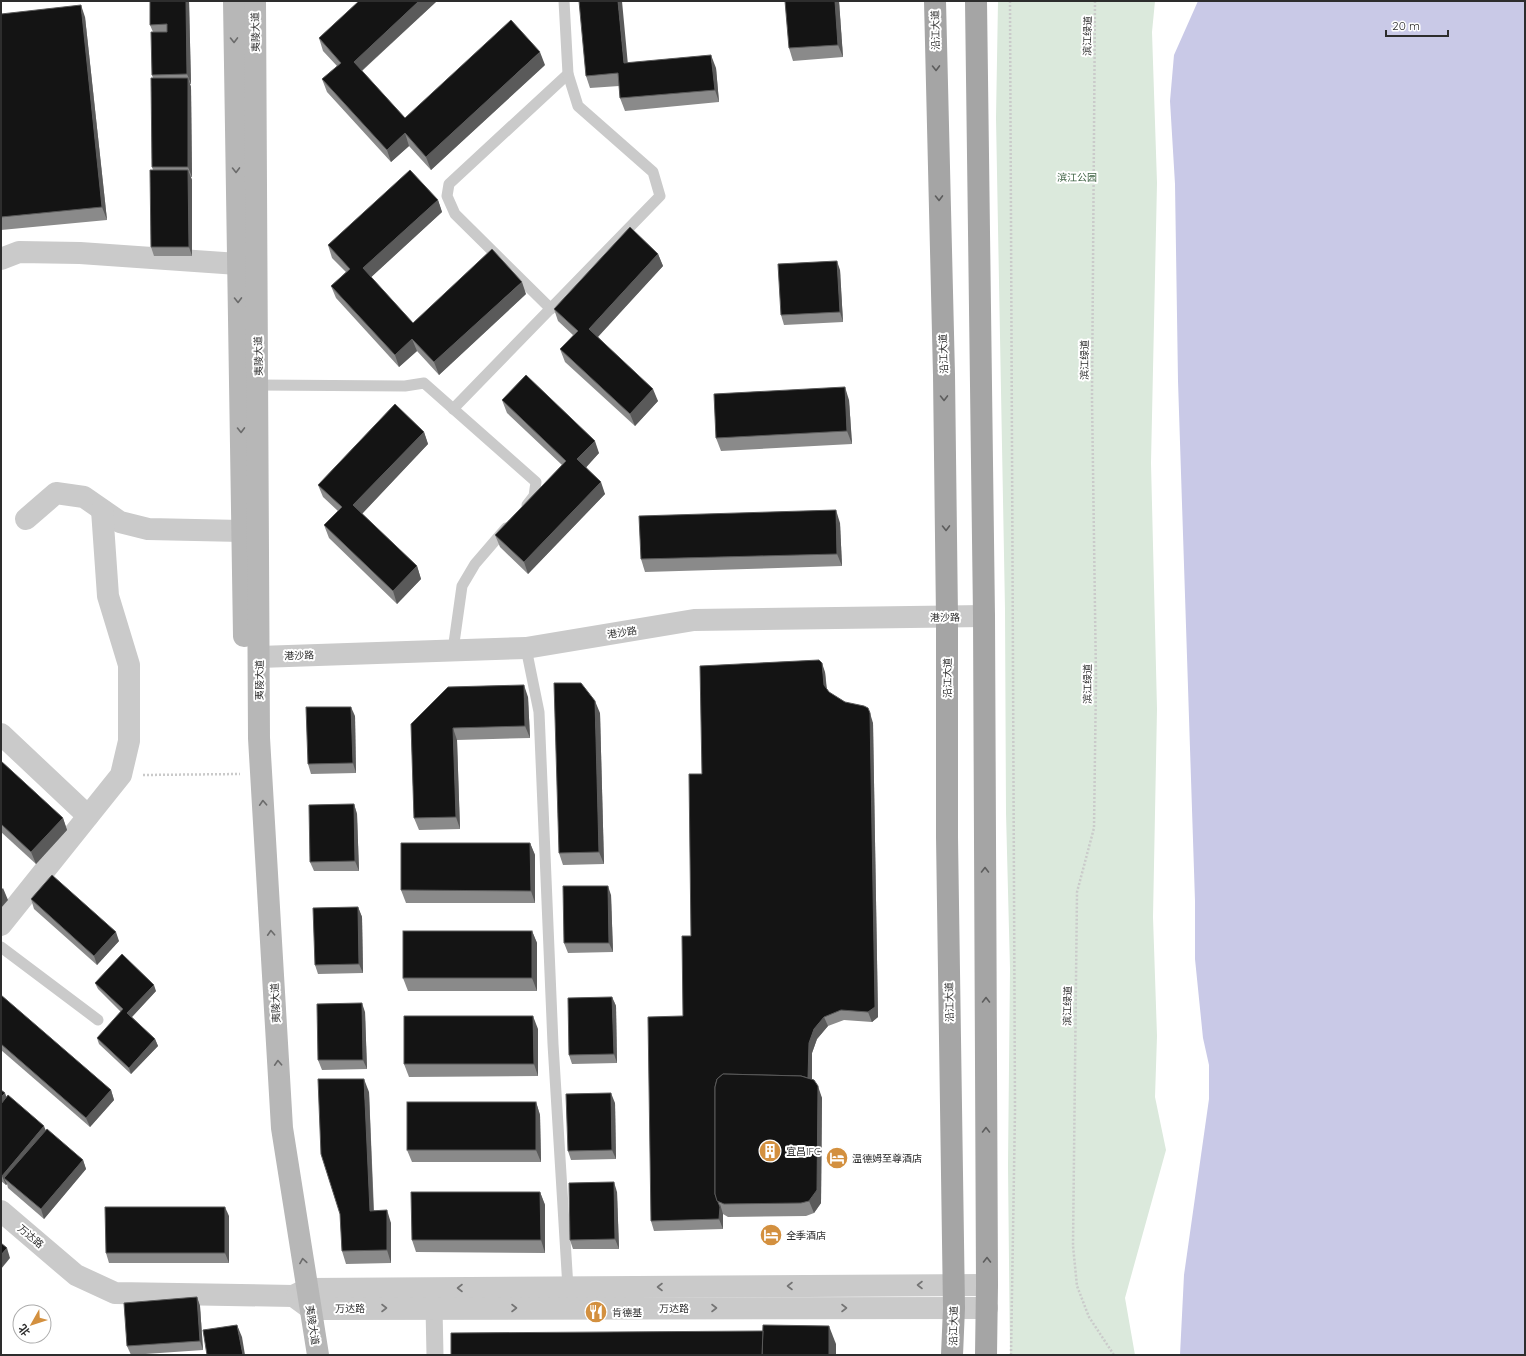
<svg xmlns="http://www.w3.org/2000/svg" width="1526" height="1356" font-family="Quicksand,'Noto Sans SC',sans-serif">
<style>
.green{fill:#dbe9dc}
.water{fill:#c9c9e7}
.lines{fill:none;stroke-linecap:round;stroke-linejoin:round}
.path{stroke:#cacaca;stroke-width:2.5;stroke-dasharray:2 2;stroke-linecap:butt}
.service{stroke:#cacaca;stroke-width:11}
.pedestrian{stroke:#cacaca;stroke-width:17}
.minor{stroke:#cacaca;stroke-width:22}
.tertiary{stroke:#cacaca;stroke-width:22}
.secondary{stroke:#b7b7b7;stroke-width:22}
.primary{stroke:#a5a5a5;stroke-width:22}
.wall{fill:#8a8a8a}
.shaded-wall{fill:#5a5a5a}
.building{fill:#141414;stroke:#5a5a5a}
.oneway{stroke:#6b6b6b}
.oneway2{stroke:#5d5d5d}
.oneway3{stroke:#747474}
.labels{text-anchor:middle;stroke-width:4;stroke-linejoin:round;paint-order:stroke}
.street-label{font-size:10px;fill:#2d2d2d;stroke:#fff}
.park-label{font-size:10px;fill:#3f6344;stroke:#fff}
.poi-label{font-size:10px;fill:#2d2d2d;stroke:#fff;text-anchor:start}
</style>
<rect width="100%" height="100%" fill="#fff"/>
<path class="green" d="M998 1H1155L1152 32 1157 183 1151 463 1157 709 1153 917 1157 1036 1155 1097 1166 1150 1125 1298 1135 1355H1010L1008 1166 1010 969 1006 813 1005 609 996 118Z"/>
<path class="water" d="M1198 1H1525V1355H1180L1184 1275 1209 1099V1065L1203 1038 1195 959V901L1178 381 1175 184 1170 101 1174 55Z"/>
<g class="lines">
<g class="path">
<path d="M1010 1 1015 1110 1011 1355"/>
<path d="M1095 1 1092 398 1096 679 1094 828 1077 892 1073 1246 1077 1286 1089 1317 1114 1355"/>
<path d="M143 775 240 774"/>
</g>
<g class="service">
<path d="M551 309 455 214 447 196 449 184 568 74"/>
<path d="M258 385 405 386 424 383 536 482 534 496 527 505"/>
<path d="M453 409 660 196 653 172 578 106 568 74 564 1"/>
<path d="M526 648 539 712 553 1044 568 1288"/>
<path d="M453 650 462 586 475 564 506 528"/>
<path d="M1 947 98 1020"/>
</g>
<path class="pedestrian" d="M434 1308 435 1355"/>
<g class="minor">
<path d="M1 259 19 252 80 253 238 264"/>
<path d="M26 519 56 493 84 497 120 522 148 529 242 531"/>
<path d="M1 734 88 816"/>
<path d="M1 925 121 775 129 741V665L108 596 102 510"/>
</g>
<g class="tertiary">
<path d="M259 657 526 648 694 620 984 616"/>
<path d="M1 1211 76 1275 115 1293 293 1296 307 1289 987 1285"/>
<path d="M296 1298 311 1309 987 1308"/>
</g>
<g class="secondary">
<path d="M234 1 244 636"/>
<path d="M255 1 259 738 282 1128 318 1355"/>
</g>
<g class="primary">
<path d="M935 1 944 375 947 617V837L954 1308 952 1355"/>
<path d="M976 1 984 616 987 1285 986 1355"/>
</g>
</g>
<g class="wall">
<path d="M150 1H189L191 84H190L191 87 192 177H191L192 180V256H154L151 247 153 170 152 167 153 78 152 75 153 32 150 25Z"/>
<path d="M359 1H437L362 71 405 118 545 65 431 170 409 146 391 162 327 92 322 79 337 66 323 51 319 38Z"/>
<path d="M839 1 843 57 793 61 789 48Z"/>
<path d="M1 14 85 17 107 220 1 230Z"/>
<path d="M627 63 716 68 719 102 625 111 620 98 619 86 590 88 586 76Z"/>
<path d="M438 200 442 212 371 277 413 323 526 294 439 375 417 351 399 367 336 298 331 286 346 272 332 258 328 245Z"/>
<path d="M658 254 663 266 598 337 658 401 635 426 565 362 560 349 573 335 558 321 554 309Z"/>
<path d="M840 270 843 322 784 325 781 315Z"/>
<path d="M502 400 599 453 586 467 605 494 528 574 500 547 495 535 562 465 507 413Z"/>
<path d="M849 400 852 444 721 451 716 438Z"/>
<path d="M424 432 428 444 362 514 417 566 421 579 397 604 329 538 324 525 338 511 323 497 318 485Z"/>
<path d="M840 523 842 566 645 572 641 559Z"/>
<path d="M825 672 827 689 829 692 873 723 878 1017 872 1022 844 1020 828 1026 817 1039 812 1053V1079L822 1098 821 1203 814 1213 806 1216 728 1217 723 1214V1229L654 1231 651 1221 683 1016 691 936 702 774Z"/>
<path d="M528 697 530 738 457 740 460 829 419 830 414 818 411 724Z"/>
<path d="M600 713 604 864 563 865 559 853Z"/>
<path d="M355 716 356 773 311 774 308 764Z"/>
<path d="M1 761 63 818 67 830 36 864 1 832Z"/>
<path d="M354 804 357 814 359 871H314L310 862Z"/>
<path d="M530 843 535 855V903H406L401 890Z"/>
<path d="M611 895 613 952 568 953 564 943Z"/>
<path d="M31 899 119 941 97 965 34 909Z"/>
<path d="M358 907 362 917 363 973 318 974 315 965Z"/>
<path d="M532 931 537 943V991H408L403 978Z"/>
<path d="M95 983 156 991 132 1017 155 1039 158 1046 131 1074 99 1044 97 1038 121 1012 98 989Z"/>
<path d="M1 996 111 1090 114 1100 90 1127 1 1050Z"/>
<path d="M612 997 616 1006 617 1063 572 1064 569 1055Z"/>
<path d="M365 1012 367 1069 322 1070 318 1060Z"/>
<path d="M538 1029V1076L409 1077 404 1064Z"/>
<path d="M1 1090 5 1093 6 1098 83 1160 86 1169 44 1219 8 1188 7 1184 6 1185 1 1181Z"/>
<path d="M369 1092 374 1210 391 1223V1263L346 1264 342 1251 340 1214Z"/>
<path d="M536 1102 540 1115 541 1162H412L407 1150Z"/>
<path d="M615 1103 616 1159 571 1160 568 1151Z"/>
<path d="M540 1192 545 1205V1253L416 1252 412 1240Z"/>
<path d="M617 1192 619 1249H573L570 1240Z"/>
<path d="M229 1216V1263H109L106 1253Z"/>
<path d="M197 1297 200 1306 203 1350 131 1355 127 1346Z"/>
</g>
<g class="shaded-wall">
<path d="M186 1H189L191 84 187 74Z"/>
<path d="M419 1H437L358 74 354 62Z"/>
<path d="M618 1H622L629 76 624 63Z"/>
<path d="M835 1H839L843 57 838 45Z"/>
<path d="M81 5 85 17 107 220 102 207Z"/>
<path d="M540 52 545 65 431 170 426 157Z"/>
<path d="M711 55 716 68 719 102 715 90Z"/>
<path d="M188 78 191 87 192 177 188 167Z"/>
<path d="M405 133 409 146 391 162 387 150Z"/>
<path d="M188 170 192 180V256L189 247Z"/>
<path d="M438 200 442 212 367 281 363 268Z"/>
<path d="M658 254 663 266 594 341 589 329Z"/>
<path d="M837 261 840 270 843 322 840 312Z"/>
<path d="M522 282 526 294 439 375 434 362Z"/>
<path d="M412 339 417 351 399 367 395 355Z"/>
<path d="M845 387 849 400 852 444 847 431Z"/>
<path d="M653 389 658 401 635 426 630 414Z"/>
<path d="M424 432 428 444 358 518 353 505Z"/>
<path d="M595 441 599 453 582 472 577 459Z"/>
<path d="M601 482 605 494 528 574 524 562Z"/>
<path d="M836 510 840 523 842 566 837 554Z"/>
<path d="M417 566 421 579 397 604 393 591Z"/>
<path d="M822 663 825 672 827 694 824 685Z"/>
<path d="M524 685 528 697 530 738 525 726Z"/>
<path d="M595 701 600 713 604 864 599 852Z"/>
<path d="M351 707 355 716 356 773 353 763Z"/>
<path d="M870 713 873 723 878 1017 872 1022 868 1012Z"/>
<path d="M453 728 457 740 460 829 456 817Z"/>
<path d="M354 804 357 814 359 871 355 861Z"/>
<path d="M63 818 67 830 36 864 31 852Z"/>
<path d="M530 843 535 855V903L531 891Z"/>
<path d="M608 886 611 895 613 952 609 943Z"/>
<path d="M3 888 8 900 1 908V890Z"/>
<path d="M358 907 362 917 363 973 359 964Z"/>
<path d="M532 931 537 943V991L532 978Z"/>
<path d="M116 932 119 941 97 965 94 956Z"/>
<path d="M154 985 156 991 130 1019 127 1013Z"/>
<path d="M612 997 616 1006 617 1063 614 1054Z"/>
<path d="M362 1003 365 1012 367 1069 363 1060Z"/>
<path d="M533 1016 538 1029V1076L534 1064Z"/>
<path d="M824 1017 828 1026 817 1039 812 1053V1089L808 1080 809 1043 814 1029Z"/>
<path d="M155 1039 158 1046 131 1074 129 1068Z"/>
<path d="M364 1079 369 1092 374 1223 370 1211Z"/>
<path d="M818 1086 822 1098 821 1203 814 1213 809 1201Z"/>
<path d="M111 1090 114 1100 90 1127 86 1118Z"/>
<path d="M5 1093 8 1102 1 1111V1097Z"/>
<path d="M611 1093 615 1103 616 1159 612 1150Z"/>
<path d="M536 1102 540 1115 541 1162 536 1150Z"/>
<path d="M44 1126 48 1136 4 1178 7 1184 6 1185 2 1176Z"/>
<path d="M83 1160 86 1169 44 1219 41 1209Z"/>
<path d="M614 1182 617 1192 619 1249 615 1239Z"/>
<path d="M540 1192 545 1205V1253L541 1240Z"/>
<path d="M720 1204 723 1214V1229L719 1219Z"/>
<path d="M225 1207 229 1216V1263L225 1253Z"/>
<path d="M387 1210 391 1223V1263L387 1250Z"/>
<path d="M7 1248 10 1258 1 1269V1255Z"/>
<path d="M197 1297 200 1306 203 1350 200 1341Z"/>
<path d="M237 1325 242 1337 245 1355H243Z"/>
<path d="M829 1326 836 1344V1355H829Z"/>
</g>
<g class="building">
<path d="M150 1H186L187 74 152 75 151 32H167V24L150 25Z"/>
<path d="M359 1H419L354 62 405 118 511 20 540 52 426 157 405 133 387 150 322 79 341 63 319 38Z"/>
<path d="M579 1H618L624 63 711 55 715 90 620 98 618 73 586 76Z"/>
<path d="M785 1H835L838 45 789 48Z"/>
<path d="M81 5 102 207 1 217V14Z"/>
<path d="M151 78H188V167H152Z"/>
<path d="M150 170H188L189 247H151Z"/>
<path d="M410 170 438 200 363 268 413 323 492 249 522 282 434 362 412 339 395 355 331 286 350 269 328 245Z"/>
<path d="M630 227 658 254 589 329 653 389 630 414 560 349 578 331 554 309Z"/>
<path d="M837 261 840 312 781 315 778 264Z"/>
<path d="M526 375 595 441 577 459 601 482 524 562 495 535 566 461 502 400Z"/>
<path d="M845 387 847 431 716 438 714 394Z"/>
<path d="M395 404 424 432 353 505 417 566 393 591 324 525 342 507 318 485Z"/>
<path d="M836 510 837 554 641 559 639 516Z"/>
<path d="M819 660 822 663 824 685 829 692 845 702 864 706 868 708 870 713 875 1007 868 1012 841 1010 824 1017 814 1029 809 1043 808 1078 801 1076 723 1074 717 1079 715 1087V1194L720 1207 719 1219 651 1221 648 1017 683 1016 682 936H691L689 774H702L700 666Z"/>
<path d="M554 683H581L595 701 599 852 559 853Z"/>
<path d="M524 685 525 726 453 728 456 817 414 818 411 724 448 687Z"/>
<path d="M306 707H351L353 763 308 764Z"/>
<path d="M1 761 63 818 31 852 1 824Z"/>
<path d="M354 804 355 861 310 862 309 805Z"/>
<path d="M401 843H530L531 891 401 890Z"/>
<path d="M52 875 116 932 94 956 31 899Z"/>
<path d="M563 886H608L609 943H564Z"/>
<path d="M358 907 359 964 315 965 313 908Z"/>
<rect x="403" y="931" width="129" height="47"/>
<path d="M122 954 154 985 127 1013 155 1039 129 1068 97 1038 123 1009 95 983Z"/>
<path d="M1 995 111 1090 86 1118 1 1044Z"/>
<path d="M612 997 614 1054 569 1055 568 998Z"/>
<path d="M362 1003 363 1060H318L317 1004Z"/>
<path d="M404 1016H533L534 1064H404Z"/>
<path d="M723 1074 801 1076 814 1080 818 1086 817 1190 809 1201 801 1203 724 1204 717 1201 715 1194V1087L717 1079Z"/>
<path d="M318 1079H364L370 1211 387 1210V1250L342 1251 340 1214 321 1154Z"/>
<path d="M1 1090 5 1093 1 1097Z"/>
<path d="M611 1093 612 1150 568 1151 566 1094Z"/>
<path d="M8 1095 44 1126 2 1176 1 1175V1104Z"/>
<rect x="407" y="1102" width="129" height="48"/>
<path d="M47 1129 83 1160 41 1209 4 1178Z"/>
<path d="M614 1182 615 1239 570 1240 569 1183Z"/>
<path d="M411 1192H540L541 1240H412Z"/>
<path d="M105 1207H225V1253H106Z"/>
<path d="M1 1243 7 1248 1 1255Z"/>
<path d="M197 1297 200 1341 127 1346 124 1303Z"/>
<path d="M237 1325 243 1355H207L203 1330Z"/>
<path d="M763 1325 829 1326V1355H762Z"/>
<path d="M763 1331 762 1355H451V1333Z"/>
</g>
<defs><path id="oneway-chevron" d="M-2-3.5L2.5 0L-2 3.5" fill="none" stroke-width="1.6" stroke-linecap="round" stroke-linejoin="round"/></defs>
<g class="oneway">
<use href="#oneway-chevron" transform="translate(234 40) rotate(89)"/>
<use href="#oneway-chevron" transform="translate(236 170) rotate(89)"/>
<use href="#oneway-chevron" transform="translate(238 300) rotate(89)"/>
<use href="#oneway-chevron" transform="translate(241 430) rotate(89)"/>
<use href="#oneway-chevron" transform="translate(263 803) rotate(-93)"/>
<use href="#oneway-chevron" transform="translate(271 933) rotate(-93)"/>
<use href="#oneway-chevron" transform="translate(278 1063) rotate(-93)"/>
<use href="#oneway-chevron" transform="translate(303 1261) rotate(-99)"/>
</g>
<g class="oneway2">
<use href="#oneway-chevron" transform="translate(936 68) rotate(89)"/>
<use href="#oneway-chevron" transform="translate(939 198) rotate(89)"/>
<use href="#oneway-chevron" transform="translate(944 398) rotate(89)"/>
<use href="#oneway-chevron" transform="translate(946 528) rotate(89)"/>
<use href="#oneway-chevron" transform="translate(985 870) rotate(-90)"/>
<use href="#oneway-chevron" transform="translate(986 1000) rotate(-90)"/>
<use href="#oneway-chevron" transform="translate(986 1130) rotate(-90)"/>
<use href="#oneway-chevron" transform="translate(987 1260) rotate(-90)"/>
</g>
<g class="oneway3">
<use href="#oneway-chevron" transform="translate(920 1285) rotate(180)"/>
<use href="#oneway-chevron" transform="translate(790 1286) rotate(180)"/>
<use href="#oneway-chevron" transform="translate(660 1287) rotate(180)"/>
<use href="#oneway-chevron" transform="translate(460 1288) rotate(180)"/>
<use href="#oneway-chevron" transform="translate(384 1308)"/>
<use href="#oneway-chevron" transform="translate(514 1308)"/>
<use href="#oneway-chevron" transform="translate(714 1308)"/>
<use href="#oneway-chevron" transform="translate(844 1308)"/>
</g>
<defs>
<g id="building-disc" transform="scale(1.15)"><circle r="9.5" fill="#d3903f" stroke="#fff"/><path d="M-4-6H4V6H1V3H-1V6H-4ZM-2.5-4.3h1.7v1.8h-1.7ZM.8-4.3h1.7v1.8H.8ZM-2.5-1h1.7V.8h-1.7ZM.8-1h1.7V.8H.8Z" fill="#fff"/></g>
<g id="hotel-disc" transform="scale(1.15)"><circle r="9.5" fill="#d3903f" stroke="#fff"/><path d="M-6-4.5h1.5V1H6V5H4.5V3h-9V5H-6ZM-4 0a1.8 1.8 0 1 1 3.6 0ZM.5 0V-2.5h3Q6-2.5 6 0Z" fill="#fff"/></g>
<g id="restaurant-disc" transform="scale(1.15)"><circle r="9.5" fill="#d3903f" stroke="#fff"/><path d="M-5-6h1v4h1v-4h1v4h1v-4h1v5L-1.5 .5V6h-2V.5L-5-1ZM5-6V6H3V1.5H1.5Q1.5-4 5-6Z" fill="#fff"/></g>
</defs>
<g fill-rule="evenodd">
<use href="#building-disc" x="770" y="1151"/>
<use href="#hotel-disc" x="837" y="1158"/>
<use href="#hotel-disc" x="771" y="1235"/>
<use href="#restaurant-disc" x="596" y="1312"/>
</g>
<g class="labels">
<g class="street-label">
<text transform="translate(935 30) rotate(-91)" y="4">沿江大道</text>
<text transform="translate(255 32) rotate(-91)" y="4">夷陵大道</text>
<text transform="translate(1087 36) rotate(-89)" y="4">滨江绿道</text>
<text transform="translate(943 354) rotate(-92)" y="4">沿江大道</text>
<text transform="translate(258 356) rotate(-91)" y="4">夷陵大道</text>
<text transform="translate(1084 360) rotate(-90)" y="4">滨江绿道</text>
<text transform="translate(945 617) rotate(-1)" y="4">港沙路</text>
<text transform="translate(622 632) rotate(-9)" y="4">港沙路</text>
<text transform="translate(299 655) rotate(-2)" y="4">港沙路</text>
<text transform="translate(947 678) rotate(-90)" y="4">沿江大道</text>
<text transform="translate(259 680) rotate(-90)" y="4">夷陵大道</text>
<text transform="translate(1087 684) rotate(-90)" y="4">滨江绿道</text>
<text transform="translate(949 1002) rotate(-91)" y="4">沿江大道</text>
<text transform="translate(275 1003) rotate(-93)" y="4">夷陵大道</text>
<text transform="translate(1067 1006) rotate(-89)" y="4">滨江绿道</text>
<text transform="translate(31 1236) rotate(40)" y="4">万达路</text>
<text x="350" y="1312">万达路</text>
<text x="674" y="1312">万达路</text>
<text transform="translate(313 1325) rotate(81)" y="4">夷陵大道</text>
<text transform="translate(953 1326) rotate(-89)" y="4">沿江大道</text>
</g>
<g class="park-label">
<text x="1077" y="181">滨江公园</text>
</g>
<g class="poi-label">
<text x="786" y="1155">宜昌IFC</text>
<text x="852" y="1162">温德姆至尊酒店</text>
<text x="786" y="1239">全季酒店</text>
<text x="612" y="1316">肯德基</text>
</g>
</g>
<rect width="1526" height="1356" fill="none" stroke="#2d2d2d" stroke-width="4"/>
<g transform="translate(32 1324) rotate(231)"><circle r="19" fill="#ffffff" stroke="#ababab"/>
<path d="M0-3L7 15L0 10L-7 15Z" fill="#d3903f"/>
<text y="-6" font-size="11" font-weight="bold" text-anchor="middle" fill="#2d2d2d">北</text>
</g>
<path d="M1386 30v6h62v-6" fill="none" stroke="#2d2d2d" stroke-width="2"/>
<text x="1392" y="30" font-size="12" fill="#2d2d2d" stroke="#ffffff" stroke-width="3" paint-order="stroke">20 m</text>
</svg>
